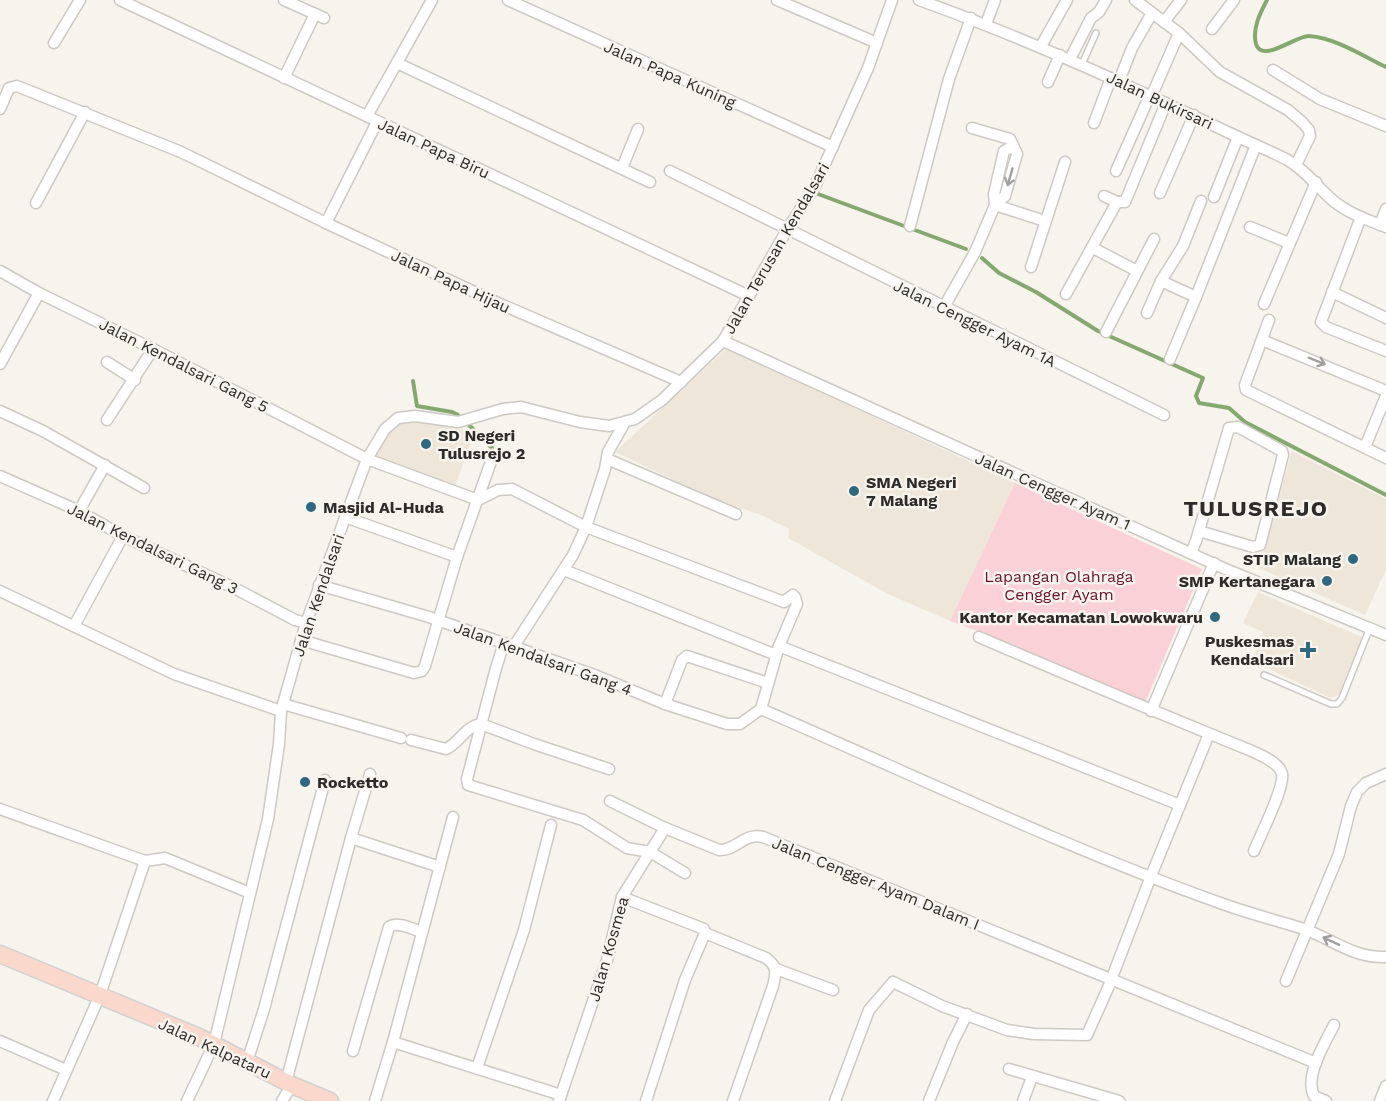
<svg xmlns="http://www.w3.org/2000/svg" width="1386" height="1101" font-family="'Work Sans',sans-serif">
<style>
.built{fill:#efe6da}
.green{fill:#f9d1d6}
.lines{fill:none;stroke-linecap:round;stroke-linejoin:round}
.stream{stroke:#84a96f;stroke-width:4}
.lane-casing{stroke:#cdc9c4;stroke-width:8}
.street-casing{stroke:#cdc9c4;stroke-width:13}
.primary-casing{stroke:#d1d1d0;stroke-width:19}
.lane{stroke:#fff;stroke-width:5}
.street{stroke:#fff;stroke-width:10}
.primary{stroke:#fad8cb;stroke-width:16}
.oneway{stroke:#a1a09f}
.poi-dot{fill:#2e6881;stroke:#f7f3ed;stroke-width:2}
.labels{text-anchor:middle;stroke-width:5;stroke-linejoin:round;paint-order:stroke}
.street-label{font-size:16px;fill:#2e2c2a;stroke:#f7f3ed}
.poi-label{font-size:16px;font-weight:bold;fill:#2e2c2a;stroke:#f7f3ed;text-anchor:start}
.park-label{font-size:16px;fill:#6b132c;stroke:#f7f3ed}
.district-label{font-size:22px;font-weight:bold;letter-spacing:1.5px;fill:#2e2c2a;stroke:#f7f3ed}
</style>
<rect width="100%" height="100%" fill="#f7f3ed"/>
<g class="built">
<path d="M725 350 734 351 1015 483 950 621 888 594 788 538 789 529 761 515 714 499 615 452Z"/>
<path d="M408 422 443 424 475 432 455 486 374 457 389 430 396 424Z"/>
<path d="M1292 451 1386 499V570L1365 615 1259 568Z"/>
<path d="M1258 592 1364 638 1341 694 1331 698 1252 661 1263 632 1243 623Z"/>
</g>
<path class="green" d="M1015 483 1202 569 1144 705 997 638 950 621Z"/>
<g class="lines">
<g class="stream">
<path d="M1267 0C1260 13 1252 29 1256 44 1262 64 1297 35 1309 36 1336 38 1363 56 1386 67"/>
<path d="M818 194 966 249"/>
<path d="M982 258 999 273 1036 292 1098 331 1203 378 1196 396 1199 403 1229 408 1245 422 1386 495"/>
<path d="M413 381 417 406 452 412 458 415"/>
<path d="M468 424 492 448"/>
</g>
<g class="lane-casing">
<g id="lane">
<path d="M1082 64 1096 33"/>
<path d="M1264 675 1331 704H1337L1342 698 1369 630"/>
</g>
</g>
<g class="street-casing">
<g id="street">
<path d="M120 0 749 296"/>
<path d="M284 0 324 18"/>
<path d="M508 0 833 147"/>
<path d="M777 0 877 43"/>
<path d="M919 0C1028 39 1132 87 1236 136 1253 144 1270 151 1286 159 1304 169 1315 184 1330 198 1345 212 1367 220 1386 227"/>
<path d="M1135 0 1179 33 1220 72 1288 110 1302 122 1309 130 1310 136 1296 165"/>
<path d="M1164 22 1181 0"/>
<path d="M986 24 995 0"/>
<path d="M1212 29 1234 0"/>
<path d="M54 43 80 0"/>
<path d="M1041 46 1067 0"/>
<path d="M1070 59 1091 18 1099 12 1106 0"/>
<path d="M397 63 650 182"/>
<path d="M1273 70 1320 99 1386 126"/>
<path d="M284 78 315 14"/>
<path d="M1119 81 1132 48 1152 13"/>
<path d="M1048 82 1060 55"/>
<path d="M1152 95 1179 33"/>
<path d="M0 109 9 88 17 86 181 152 326 223"/>
<path d="M367 116 432 0"/>
<path d="M377 122 326 223 498 303 681 382"/>
<path d="M1094 123 1111 78"/>
<path d="M622 168 638 129"/>
<path d="M670 171 1164 415"/>
<path d="M1116 171 1150 95"/>
<path d="M1160 193 1194 115"/>
<path d="M1104 196 1117 202"/>
<path d="M1214 197 1238 137"/>
<path d="M36 203 85 112"/>
<path d="M995 205 994 194 1004 151 1013 146"/>
<path d="M995 205 1045 221"/>
<path d="M1361 217 1321 322 1326 327 1386 351"/>
<path d="M1380 225 1386 209"/>
<path d="M910 226 949 79 971 18"/>
<path d="M1250 227 1289 243"/>
<path d="M1093 248 1137 271"/>
<path d="M1031 267 1065 162"/>
<path d="M0 271 39 293 153 349 367 459 478 500 498 490 512 489 586 527 784 602 793 595 795 597 797 604 779 646 761 709"/>
<path d="M1161 281 1196 297"/>
<path d="M1332 292 1386 318"/>
<path d="M1066 294 1117 202H1125L1166 103"/>
<path d="M1264 304 1316 182"/>
<path d="M944 307 975 252 995 205 1005 196 1017 154 1010 139 972 128"/>
<path d="M1147 313 1161 281 1183 246 1201 201"/>
<path d="M1269 320 1245 385 1246 390 1386 458"/>
<path d="M1106 332 1154 239"/>
<path d="M1262 340 1386 391"/>
<path d="M723 341 1223 568 1386 635"/>
<path d="M1170 359 1196 297 1256 145"/>
<path d="M107 362 135 380"/>
<path d="M0 364 39 293"/>
<path d="M0 411 43 431 144 488"/>
<path d="M107 420 153 349"/>
<path d="M1365 447 1386 396"/>
<path d="M607 459 736 514"/>
<path d="M0 476 79 511 123 536 236 589 295 620 306 623"/>
<path d="M79 511 105 465"/>
<path d="M345 517 457 557"/>
<path d="M1191 553 1196 541 1229 428 1238 427 1282 451 1283 455 1260 545 1253 547 1199 531"/>
<path d="M564 570 776 655"/>
<path d="M319 585 429 617 597 676 665 704 727 724H740L761 709"/>
<path d="M0 591 174 674 281 711"/>
<path d="M74 626 123 536"/>
<path d="M979 637C1065 674 1151 710 1237 745 1249 750 1279 760 1282 774 1285 787 1260 836 1254 851"/>
<path d="M301 640 414 673 422 671 425 666 457 557 493 456"/>
<path d="M504 643 496 668 467 779 468 785 583 820 627 848 650 852 685 873"/>
<path d="M514 646 573 555 586 527 605 469 608 452 625 422"/>
<path d="M779 646 1180 805"/>
<path d="M283 704 401 738"/>
<path d="M665 704 682 660 687 656 768 683"/>
<path d="M761 709C914 775 1065 848 1223 904 1248 913 1275 920 1301 928 1332 938 1351 958 1386 957"/>
<path d="M1151 711 1214 563"/>
<path d="M411 740 446 749C459 743 466 726 481 724L534 744 609 769"/>
<path d="M610 801 665 828 719 850C736 851 745 832 763 837L1316 1063"/>
<path d="M0 809 145 861 165 858 250 893"/>
<path d="M351 838 440 867"/>
<path d="M622 897 704 929 705 933 766 958C778 967 776 972 773 986L733 1101"/>
<path d="M776 969 833 990"/>
<path d="M1286 981 1339 854 1351 806 1357 792 1366 783 1386 774"/>
<path d="M0 1041 66 1070"/>
<path d="M393 1042 561 1095"/>
<path d="M353 1051 389 927C398 921 412 929 422 932"/>
<path d="M247 1062 264 1009 325 780"/>
<path d="M477 1068 524 930 551 825"/>
<path d="M1009 1069 1119 1101"/>
<path d="M286 1082 351 838 370 774"/>
<path d="M53 1101 100 995 145 861"/>
<path d="M187 1101 214 1044 268 819 279 744 281 711 306 623 367 459 385 429 398 418 415 416 458 422 503 409 521 407 580 422 609 426 635 419 662 400 723 341 787 230 815 186 868 68 892 0"/>
<path d="M282 1101 292 1085"/>
<path d="M375 1101 393 1042 453 817"/>
<path d="M559 1101 607 960 622 897 665 828"/>
<path d="M646 1101 685 980 705 933"/>
<path d="M835 1101 869 1010 893 982 942 1006 1007 1030 1034 1034 1087 1035 1108 988 1151 876 1209 734"/>
<path d="M929 1101 953 1042 967 1014"/>
<path d="M1023 1101 1032 1077"/>
<path d="M1326 1101 1314 1096C1304 1076 1325 1043 1334 1025"/>
<path d="M1380 1101 1386 1086"/>
</g>
</g>
<g class="primary-casing">
<path id="primary" d="M0 954 199 1037 292 1085 330 1101"/>
</g>
<use href="#lane" class="lane"/>
<use href="#street" class="street"/>
<use href="#primary" class="primary"/>
</g>
<defs><path id="oneway-shaft" d="M-6 0H5M1.5-3L5.5 0L1.5 3" fill="none" stroke-width="1.6" stroke-linecap="round" stroke-linejoin="round" transform="scale(1.5)"/></defs>
<g class="oneway">
<use href="#oneway-shaft" transform="translate(1010 177) rotate(106)"/>
<use href="#oneway-shaft" transform="translate(1317 361) rotate(22)"/>
<use href="#oneway-shaft" transform="translate(1331 941) rotate(-155)"/>
</g>
<g class="poi-dot">
<circle cx="426" cy="444" r="6"/>
<circle cx="854" cy="491" r="6"/>
<circle cx="311" cy="507" r="6"/>
<circle cx="1353" cy="559" r="6"/>
<circle cx="1327" cy="581" r="6"/>
<circle cx="1215" cy="617" r="6"/>
<path d="M1305 641h6v6h6v6h-6v6h-6v-6h-6v-6h6z"/>
<circle cx="305" cy="782" r="6"/>
</g>
<g class="labels">
<g class="street-label">
<text transform="translate(670 74) rotate(24)" y="6">Jalan Papa Kuning</text>
<text transform="translate(1160 100) rotate(25)" y="6">Jalan Bukirsari</text>
<text transform="translate(434 148) rotate(25)" y="6">Jalan Papa Biru</text>
<text transform="translate(776 248) rotate(-60)" y="6">Jalan Terusan Kendalsari</text>
<text transform="translate(451 281) rotate(25)" y="6">Jalan Papa Hijau</text>
<text transform="translate(975 323) rotate(26)" y="6">Jalan Cengger Ayam 1A</text>
<text transform="translate(184 365) rotate(27)" y="6">Jalan Kendalsari Gang 5</text>
<text transform="translate(1053 491) rotate(24)" y="6">Jalan Cengger Ayam 1</text>
<text transform="translate(153 548) rotate(26)" y="6">Jalan Kendalsari Gang 3</text>
<text transform="translate(318 595) rotate(-71)" y="6">Jalan Kendalsari</text>
<text transform="translate(543 658) rotate(20)" y="6">Jalan Kendalsari Gang 4</text>
<text transform="translate(876 883) rotate(22)" y="6">Jalan Cengger Ayam Dalam I</text>
<text transform="translate(608 949) rotate(-74)" y="6">Jalan Kosmea</text>
<text transform="translate(215 1048) rotate(25)" y="6">Jalan Kalpataru</text>
</g>
<g class="poi-label">
<text x="438" y="441">SD Negeri<tspan x="438" dy="18">Tulusrejo 2</tspan></text>
<text x="866" y="488">SMA Negeri<tspan x="866" dy="18">7 Malang</tspan></text>
<text x="323" y="513">Masjid Al-Huda</text>
<text x="1341" y="565" text-anchor="end">STIP Malang</text>
<text x="1315" y="587" text-anchor="end">SMP Kertanegara</text>
<text x="1203" y="623" text-anchor="end">Kantor Kecamatan Lowokwaru</text>
<text x="1294" y="647" text-anchor="end">Puskesmas<tspan x="1294" dy="18">Kendalsari</tspan></text>
<text x="317" y="788">Rocketto</text>
</g>
<g class="park-label">
<text x="1059" y="582">Lapangan Olahraga<tspan x="1059" dy="18">Cengger Ayam</tspan></text>
</g>
<g class="district-label">
<text x="1256" y="516">TULUSREJO</text>
</g>
</g>
</svg>
